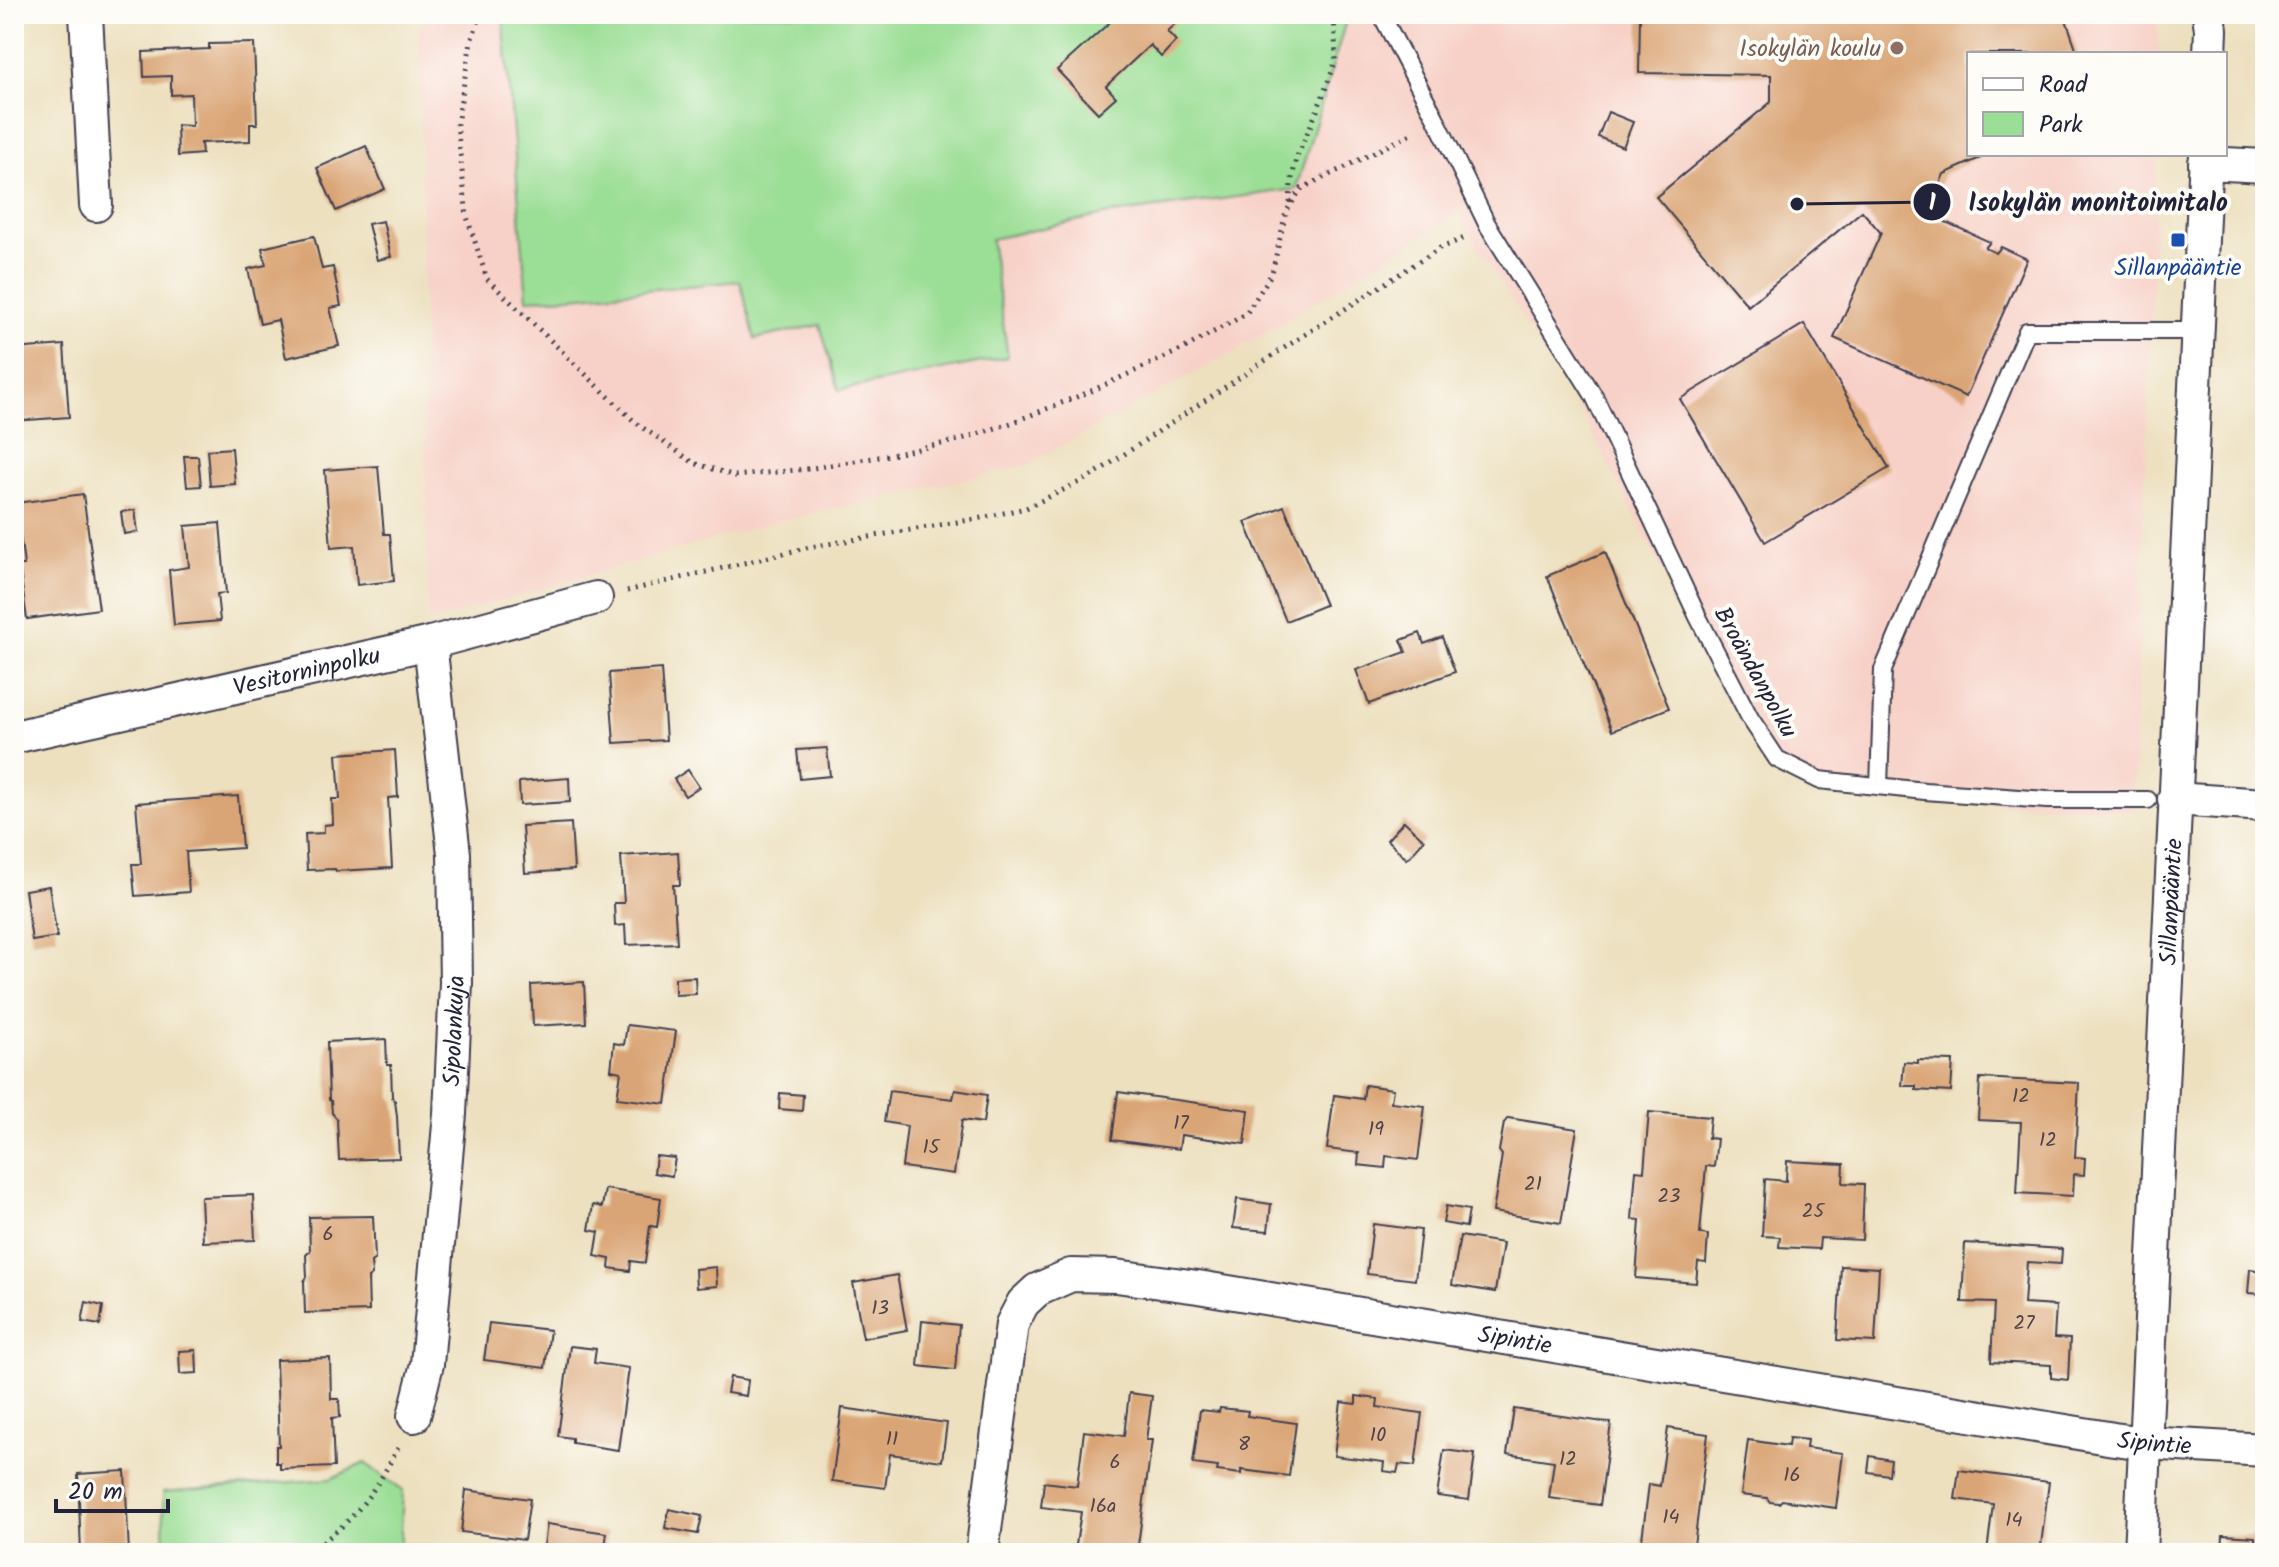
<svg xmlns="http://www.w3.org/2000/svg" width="2279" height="1567" font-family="Kalam,sans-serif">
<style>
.built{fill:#f7d1c7}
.green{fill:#9bde95;stroke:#5e8068;stroke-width:2}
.building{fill:#daa576}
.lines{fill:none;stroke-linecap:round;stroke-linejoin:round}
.service-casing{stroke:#403e4f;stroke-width:20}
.minor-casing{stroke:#403e4f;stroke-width:36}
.path{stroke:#403e4f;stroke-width:5;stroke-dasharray:2 6;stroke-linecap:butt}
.service{stroke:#fff;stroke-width:16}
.minor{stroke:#fff;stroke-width:32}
.education-dot{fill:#8d6e63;stroke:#fdfcf7;stroke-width:3}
.transit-dot{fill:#1a4fb4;stroke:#fdfcf7;stroke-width:3}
.labels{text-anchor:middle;stroke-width:8;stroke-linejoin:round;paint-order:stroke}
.number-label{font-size:20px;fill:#50434a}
.education-label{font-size:24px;fill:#785e54;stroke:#fdfcf7;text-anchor:end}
.transit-label{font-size:24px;fill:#164399;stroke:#fdfcf7}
.street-label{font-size:24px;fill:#22223b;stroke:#fdfcf7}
.leader{fill:none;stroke:#22223b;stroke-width:3}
.callout-dot{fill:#22223b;stroke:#fdfcf7;stroke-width:3}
.mark-label{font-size:24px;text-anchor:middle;font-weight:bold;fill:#fff}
.callout-label{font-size:26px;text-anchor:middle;font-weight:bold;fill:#22223b;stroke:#fdfcf7;stroke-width:8;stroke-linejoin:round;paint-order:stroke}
</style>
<rect width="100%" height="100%" fill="#fdfcf7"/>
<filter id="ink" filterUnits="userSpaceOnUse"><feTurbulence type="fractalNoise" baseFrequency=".0125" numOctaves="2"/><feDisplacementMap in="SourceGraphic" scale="16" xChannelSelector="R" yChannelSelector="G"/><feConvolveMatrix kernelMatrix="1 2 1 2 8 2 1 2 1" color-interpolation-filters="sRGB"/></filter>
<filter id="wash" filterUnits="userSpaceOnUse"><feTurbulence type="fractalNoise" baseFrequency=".006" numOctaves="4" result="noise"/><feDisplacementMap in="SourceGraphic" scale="32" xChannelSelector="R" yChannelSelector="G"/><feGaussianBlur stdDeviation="1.8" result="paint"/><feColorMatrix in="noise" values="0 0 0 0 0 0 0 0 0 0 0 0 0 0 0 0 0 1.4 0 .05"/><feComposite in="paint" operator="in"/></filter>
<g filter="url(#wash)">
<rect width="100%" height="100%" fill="#ede0bf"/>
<path class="built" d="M429 14H2157L2161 54H1969V154H2157L2133 811 1818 792 1776 772 1745 732 1581 412 1475 242 1460 212 1241 348 1025 466 766 524 428 622 419 24Z"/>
<g class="green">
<path d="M503 14H1348L1296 189 1105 215 991 239 1008 357 839 390 820 325 755 339 740 281 571 297 527 299Z"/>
<path d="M365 1463 403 1491 400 1553H165L163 1492 330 1479Z"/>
</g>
<g id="blocks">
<g class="building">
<path d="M1119 14H1186L1167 31 1176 41 1161 57 1150 45 1106 86 1116 97 1098 113 1057 70Z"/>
<path d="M1640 14H2064L2078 54H1969V154H1989L1944 174 1928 214 1990 242 1985 248 1996 253 2001 247 2027 259 1966 397 1834 338 1881 233 1862 211 1748 306 1656 197 1771 102V75L1639 73Z"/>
<path d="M254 43 257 124H250V141L201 143 202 154 178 156 177 125 192 126 191 94 171 95V76L144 77 143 52 209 49V44Z"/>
<path d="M1608 112 1633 122 1623 147 1598 137Z"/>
<path d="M366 146 385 189 336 211 317 168Z"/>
<path d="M383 221 391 257 377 260 368 224Z"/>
<path d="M314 236 322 269 333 267 341 306 330 308 339 346 286 358 278 320 260 324 248 269 266 265 262 248Z"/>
<path d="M1804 324 1889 468 1765 542 1680 399Z"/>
<path d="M64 345 69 417 14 421V349Z"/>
<path d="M232 448 235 484 210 486 207 450Z"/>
<path d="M184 456H198L201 486 187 487Z"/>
<path d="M378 466 384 534H390L394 581 357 585 354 546 331 548 325 470Z"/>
<path d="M83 494 99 609 27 619 19 565H24L16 503Z"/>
<path d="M1284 506 1325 605 1286 621 1245 522Z"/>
<path d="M135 510 138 532 124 534 121 512Z"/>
<path d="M220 523 226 593 217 594 220 621 174 625 169 570 189 567 185 526Z"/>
<path d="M1605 552 1669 708 1612 731 1547 576Z"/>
<path d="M1420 633 1424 644 1442 637 1455 672 1369 704 1356 670 1406 652 1401 640Z"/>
<path d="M661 669 666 740 614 743 609 673Z"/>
<path d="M827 748 830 776 800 779 797 750Z"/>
<path d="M395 750 398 797 388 798 392 868 336 871 335 869 307 870 305 834 324 833V825L333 824 332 799H340L337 754Z"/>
<path d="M688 770 699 787 685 796 674 779Z"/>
<path d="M569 778 570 802 520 805 519 782Z"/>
<path d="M238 796 242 848 186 852 189 892 135 896 132 864H141L136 803Z"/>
<path d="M1404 821 1424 840 1407 859 1387 840Z"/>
<path d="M571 823 574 870 525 873 522 826Z"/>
<path d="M678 852 680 885H673L677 943 626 945 625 925 615 926 614 903H624L621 856Z"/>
<path d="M49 886 57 937 32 941 25 890Z"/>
<path d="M695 977 696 994 675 995V978Z"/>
<path d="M584 982 586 1023 533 1026 531 985Z"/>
<path d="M627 1025 676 1031 666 1104 617 1098 621 1072 611 1070 614 1043 624 1045Z"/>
<path d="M386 1039 387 1065H391L392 1097 395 1101 397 1116 399 1158 339 1160 337 1119 332 1113 331 1101 329 1100 327 1042Z"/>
<path d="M1918 1060 1953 1061 1951 1092 1916 1090V1086H1902L1904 1062 1918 1063Z"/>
<path d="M1980 1078 2079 1083 2075 1157 2085 1158 2084 1175 2074 1174 2073 1196 2017 1193 2021 1122 1978 1120Z"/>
<path d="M1365 1085 1393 1089 1391 1102 1425 1106 1418 1160 1386 1156 1385 1168 1358 1165 1359 1153 1327 1149 1334 1095 1363 1099Z"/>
<path d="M955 1090 987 1095 983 1123 962 1120 954 1174 902 1167 907 1126 884 1122 889 1091 953 1099Z"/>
<path d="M1118 1092 1249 1110 1245 1144 1181 1135 1179 1149 1112 1140Z"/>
<path d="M780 1093 803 1095 802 1111 779 1109Z"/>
<path d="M1649 1112 1710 1117 1708 1138 1717 1139 1714 1167 1706 1166 1700 1234 1708 1235 1706 1263 1698 1262 1696 1283 1636 1278 1640 1220 1632 1219 1636 1170 1644 1171Z"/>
<path d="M1508 1118 1577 1129 1561 1223 1493 1212 1502 1155 1499 1151 1504 1123Z"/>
<path d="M656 1156 675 1158 672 1176 654 1173Z"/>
<path d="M1787 1161 1844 1164 1843 1183 1864 1184 1862 1240 1820 1238 1819 1249 1779 1247 1780 1237 1762 1236 1765 1179 1786 1181Z"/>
<path d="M605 1189 661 1198 657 1227 650 1226 645 1263 631 1261 630 1271 609 1268 610 1259 595 1256 599 1232 589 1230 593 1205 602 1207Z"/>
<path d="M253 1195 255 1240 203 1242 201 1197Z"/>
<path d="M1237 1199 1271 1204 1268 1231 1233 1228Z"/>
<path d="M1446 1206 1469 1210 1466 1227 1443 1223Z"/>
<path d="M373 1216 375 1259 371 1262 372 1275 368 1278 369 1311 305 1313 304 1281 307 1277 306 1255 310 1251 309 1217Z"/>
<path d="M1373 1224 1421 1230 1415 1280 1367 1274Z"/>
<path d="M1460 1236 1503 1243 1495 1292 1452 1285Z"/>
<path d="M1965 1243 2062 1249 2061 1264 2027 1262 2024 1304 2056 1306 2054 1338 2070 1339 2068 1380 2051 1378V1365L1991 1362 1994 1303 1962 1302Z"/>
<path d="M2263 1261H2265V1312L2261 1311 2262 1294 2248 1293 2250 1269 2262 1271Z"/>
<path d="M1841 1266 1879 1268 1875 1342 1837 1340Z"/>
<path d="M716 1267 717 1286 696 1288 695 1269Z"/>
<path d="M897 1275 907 1330 863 1338 853 1283Z"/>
<path d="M86 1302 103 1306 100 1325 82 1322Z"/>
<path d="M922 1321 959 1325 955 1370 918 1366Z"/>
<path d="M489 1323 550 1330 545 1368 484 1360Z"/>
<path d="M570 1346 596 1349 594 1363 629 1368 618 1450 572 1443V1438L558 1436Z"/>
<path d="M196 1350 197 1373 180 1374 179 1351Z"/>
<path d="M330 1358 331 1399H339L340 1417 332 1418 334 1467 280 1469V1463H276V1446H279L276 1360Z"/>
<path d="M730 1377 748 1380 746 1396 727 1393Z"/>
<path d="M1129 1393 1152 1396 1146 1440H1152L1137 1553 1075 1551 1081 1512 1041 1507 1044 1482 1077 1486 1084 1431 1124 1436Z"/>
<path d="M1356 1396 1378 1399 1377 1407 1422 1413 1415 1466 1399 1464 1397 1473 1383 1471 1384 1462 1334 1456 1341 1402 1356 1404Z"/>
<path d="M842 1408 947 1423 942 1461 890 1454 885 1488 832 1481Z"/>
<path d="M1220 1408 1248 1411 1247 1416 1296 1423 1289 1476 1241 1470V1474L1217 1471 1218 1467 1193 1464 1200 1410 1219 1412Z"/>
<path d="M1514 1409 1611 1423 1600 1505 1549 1498 1554 1461 1507 1454Z"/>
<path d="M1668 1428 1708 1434 1693 1553H1628L1629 1545 1641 1547 1649 1484 1660 1486Z"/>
<path d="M1789 1438 1807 1440 1806 1448 1843 1453 1836 1508 1782 1500 1779 1503 1770 1502 1767 1498 1741 1495 1748 1440 1788 1446Z"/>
<path d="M1444 1450 1475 1454 1469 1500 1437 1496Z"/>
<path d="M1870 1456 1891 1460 1889 1475 1868 1472Z"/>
<path d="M1959 1470 2049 1482 2040 1553 1987 1552 1993 1504 1955 1499Z"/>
<path d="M125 1471 129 1553H81L78 1474Z"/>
<path d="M466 1490 530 1499 524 1540 461 1532Z"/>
<path d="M669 1509 702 1516 698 1534 665 1528Z"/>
<path d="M547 1524 607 1533 604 1553H543Z"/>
<path d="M2223 1535 2255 1537V1553H2222Z"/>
</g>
</g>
</g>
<g filter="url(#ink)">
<use href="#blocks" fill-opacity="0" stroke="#403e4f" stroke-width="2"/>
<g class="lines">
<g class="service-casing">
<g id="service">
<path d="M1381 14 1435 117 1487 224 1594 396 1698 617 1750 718 1777 759 1819 780 1925 791 2047 800H2148"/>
<path d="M1879 786 1883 670 2027 331H2197"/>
</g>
</g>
<g class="minor-casing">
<g id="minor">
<path d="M86 14 96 205"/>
<path d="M2209 14 2211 30 2210 54"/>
<path d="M2205 163 2265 166"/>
<path id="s1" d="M14 737 430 643 596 598"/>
<path d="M2174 799 2265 805"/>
<path id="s2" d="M414 1416 427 1364 450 1114 456 983 454 854 430 643"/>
<path id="s3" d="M982 1553 1012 1324 1023 1303 1037 1290 1071 1275 1116 1276 1198 1287 2114 1439 2145 1443 2265 1450"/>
<path id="s4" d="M2140 1553 2206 154"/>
</g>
</g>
<g class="path">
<path d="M481 14 471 41 457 124 467 217 487 279 636 423 694 463 735 476 807 469 891 455 959 440 1011 423 1089 392 1183 349 1246 314 1272 273 1286 212 1301 189 1415 132"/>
<path d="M1290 203 1291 184 1296 159 1317 111 1336 61 1334 14"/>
<path d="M627 591 810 547 981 518 1026 508 1090 477 1278 352 1440 248 1467 237"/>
<path d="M301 1553C348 1533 377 1489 400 1444"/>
</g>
<use href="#service" class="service"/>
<use href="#minor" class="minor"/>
</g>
</g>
<circle class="education-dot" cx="1897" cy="48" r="8"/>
<rect class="transit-dot" x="2170" y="232" width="16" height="16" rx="4"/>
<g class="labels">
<g class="number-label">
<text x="2021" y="1102">12</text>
<text x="1181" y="1129">17</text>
<text x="1376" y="1135">19</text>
<text x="2048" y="1146">12</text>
<text x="931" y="1153">15</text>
<text x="1533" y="1190">21</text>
<text x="1669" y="1202">23</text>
<text x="1813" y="1217">25</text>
<text x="328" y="1240">6</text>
<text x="880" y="1314">13</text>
<text x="2024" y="1329">27</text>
<text x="1378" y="1441">10</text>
<text x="892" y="1445">11</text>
<text x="1244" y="1450">8</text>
<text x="1568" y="1465">12</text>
<text x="1115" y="1468">6</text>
<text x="1792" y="1481">16</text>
<text x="1103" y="1512">16a</text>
<text x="1671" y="1523">14</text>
<text x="2014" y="1526">14</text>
</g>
<g class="education-label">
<text x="1881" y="56">Isokylän koulu</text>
</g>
<g class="transit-label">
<text x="2178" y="275">Sillanpääntie</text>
</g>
<g class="street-label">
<text dy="8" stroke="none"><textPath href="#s1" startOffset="300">Vesitorninpolku</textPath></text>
<text transform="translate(1756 672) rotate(61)" y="8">Broändanpolku</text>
<text dy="8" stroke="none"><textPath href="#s4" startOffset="652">Sillanpääntie</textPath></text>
<text dy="8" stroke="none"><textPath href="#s2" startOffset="388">Sipolankuja</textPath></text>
<text dy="8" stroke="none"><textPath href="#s3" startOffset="760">Sipintie</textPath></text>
<text dy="8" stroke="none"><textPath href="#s3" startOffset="1408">Sipintie</textPath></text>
</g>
</g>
<path class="leader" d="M1797 204L1932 202"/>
<g class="callout-dot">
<circle cx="1797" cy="204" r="8"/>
<circle cx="1932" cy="202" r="20"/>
</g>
<g class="mark-label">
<text x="1932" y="210">1</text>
</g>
<g class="callout-label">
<text x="2098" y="211">Isokylän monitoimitalo</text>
</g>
<rect width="2279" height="1567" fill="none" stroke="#fdfcf7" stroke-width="48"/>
<rect x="1967" y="52" width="260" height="104" fill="#fdfcf7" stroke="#a5a5ac" stroke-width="2"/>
<rect x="1983" y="78" width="40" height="12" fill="#ffffff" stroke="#a5a5ac" stroke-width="2"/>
<text x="2039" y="92" font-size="24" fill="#22223b">Road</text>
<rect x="1983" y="112" width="40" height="24" fill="#9bde95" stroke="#a5a5ac" stroke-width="2"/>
<text x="2039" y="132" font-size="24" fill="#22223b">Park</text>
<path d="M56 1499v12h112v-12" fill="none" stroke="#22223b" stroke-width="4"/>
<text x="68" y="1499" font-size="24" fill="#22223b" stroke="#fdfcf7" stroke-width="6" paint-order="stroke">20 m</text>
</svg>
